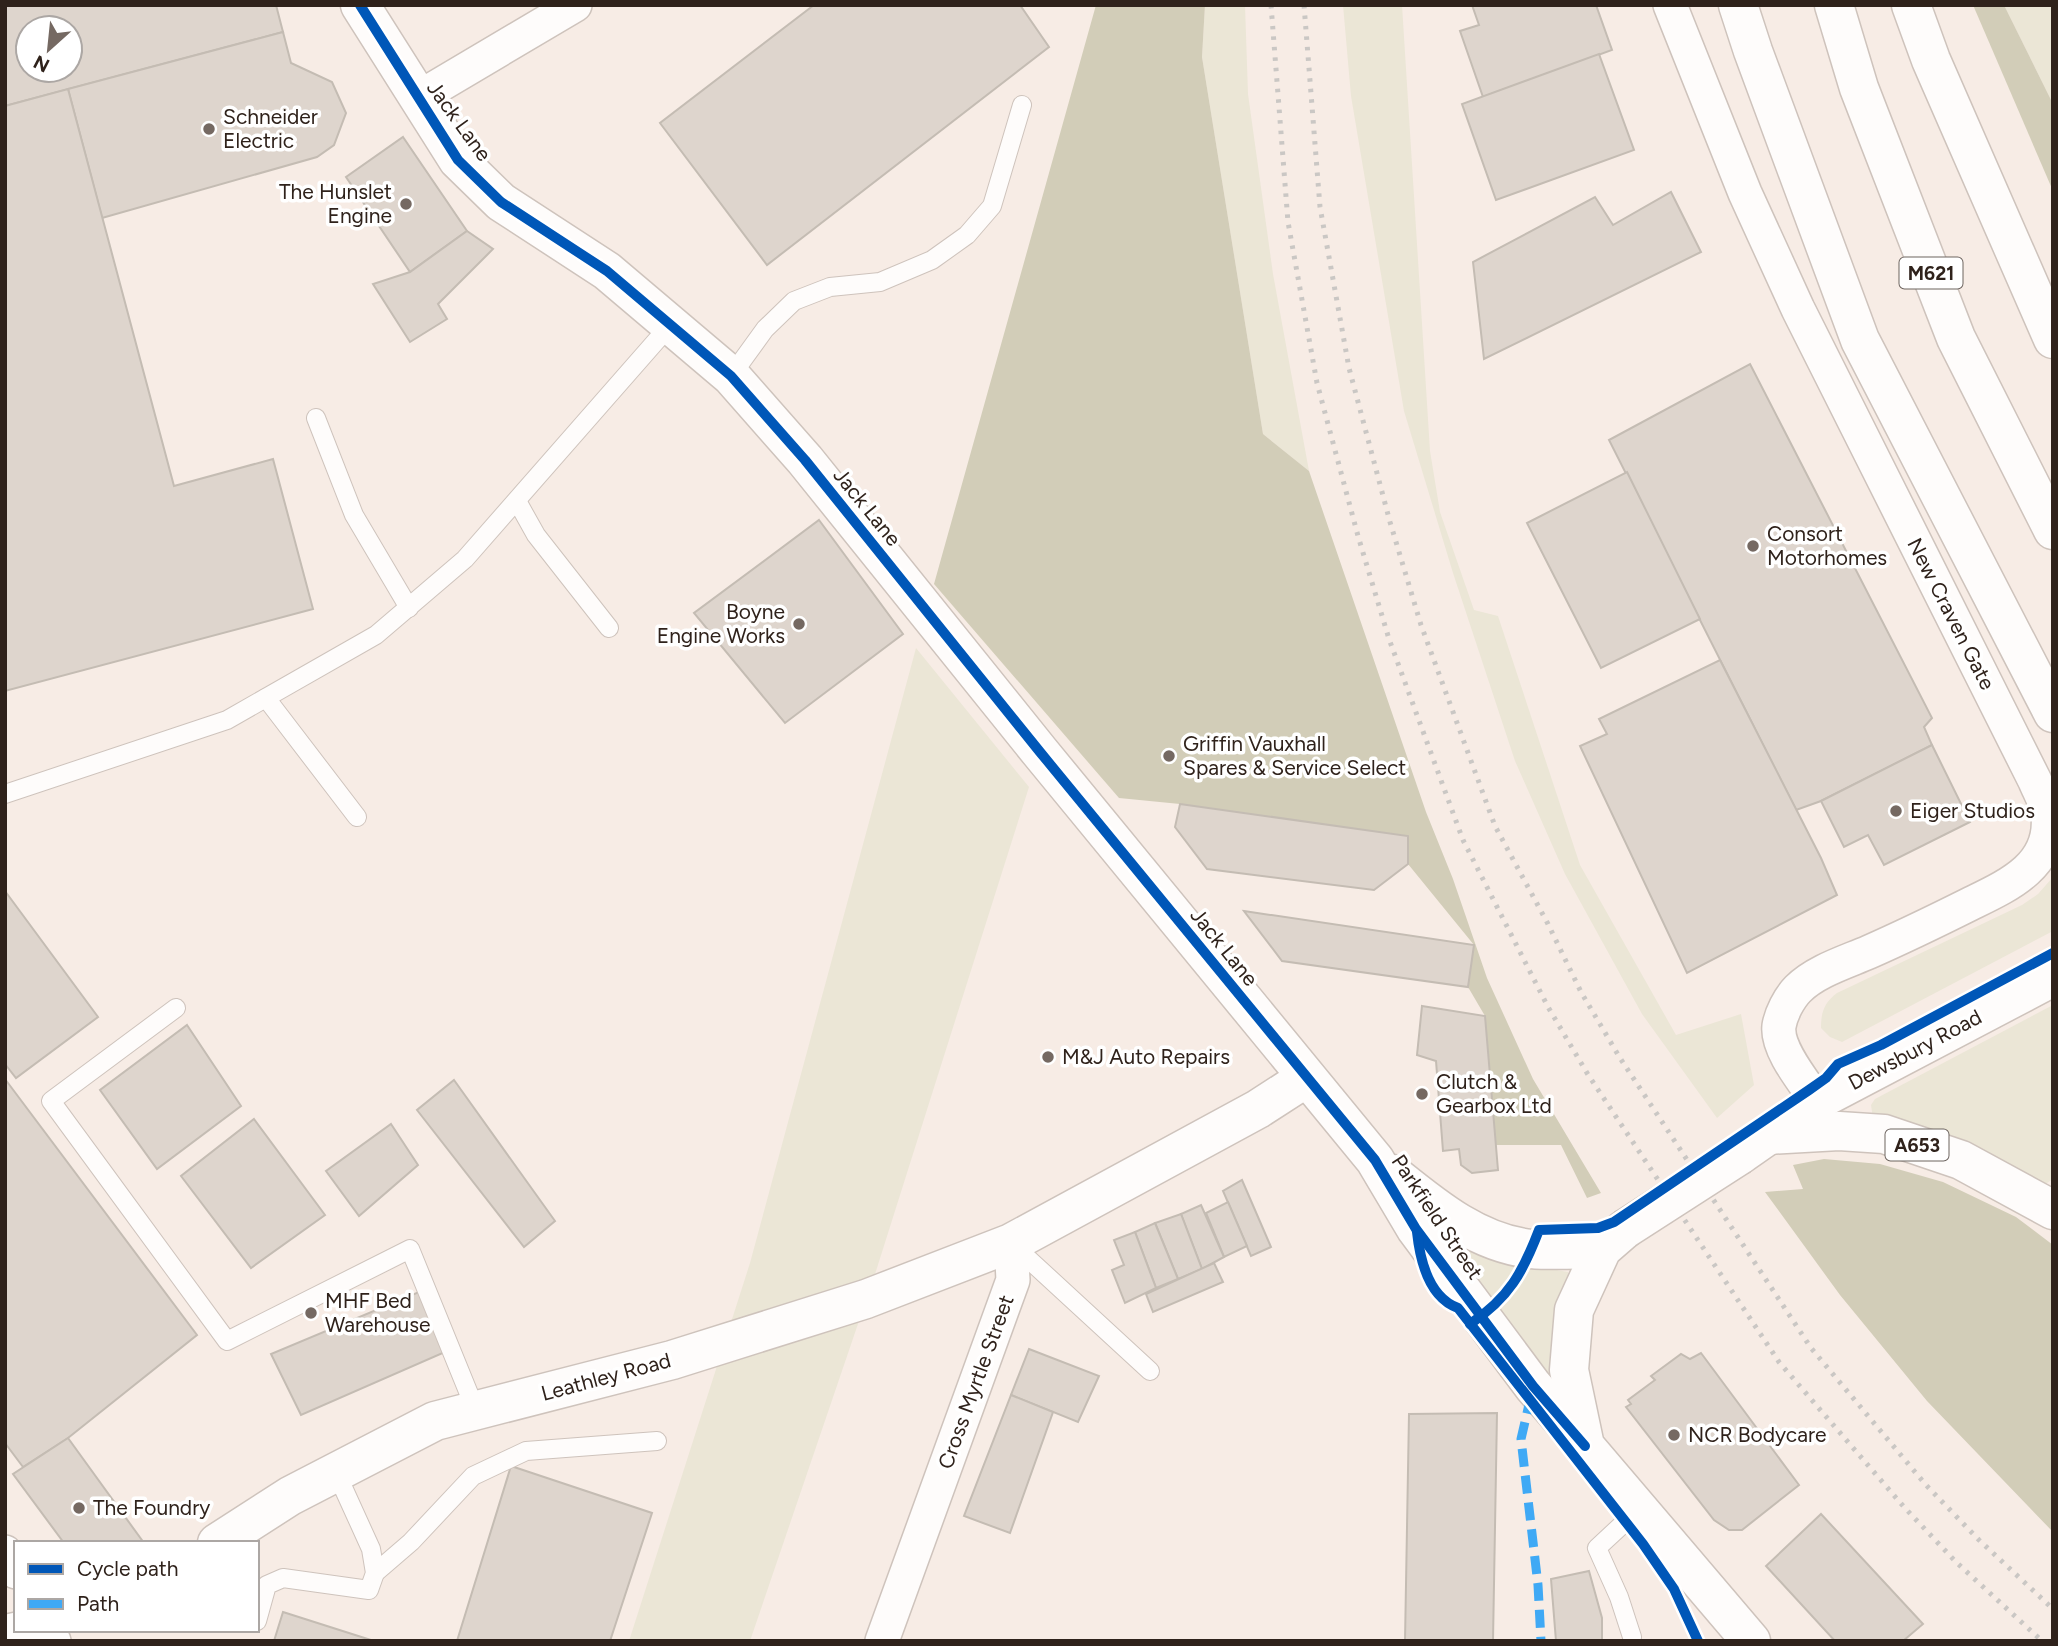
<svg xmlns="http://www.w3.org/2000/svg" width="2058" height="1646" font-family="Figtree,sans-serif">
<style>
.green{fill:#ebe6d6}
.forest{fill:#d2cdb8}
.building{fill:#ded5cd;stroke:#c4bcb3;stroke-width:2;fill-rule:evenodd}
.lines{fill:none;stroke-linecap:round;stroke-linejoin:round}
.lane-casing{stroke:#cec3bc;stroke-width:20}
.street-casing{stroke:#cec3bc;stroke-width:36}
.secondary-casing{stroke:#cec3bc;stroke-width:41}
.primary-casing{stroke:#cec3bc;stroke-width:41}
.highway-casing{stroke:#cec3bc;stroke-width:41}
.lane{stroke:#fefcfb;stroke-width:18}
.street{stroke:#fefcfb;stroke-width:33}
.secondary{stroke:#fefcfb;stroke-width:38}
.primary{stroke:#fefcfb;stroke-width:38}
.highway{stroke:#fefcfb;stroke-width:38}
.rail{stroke:#cac7c4;stroke-width:5;stroke-dasharray:3.5 7;stroke-linecap:butt}
.primary-bridge-casing{stroke:#cec3bc;stroke-width:41;stroke-linecap:butt}
.primary-bridge{stroke:#fefcfb;stroke-width:38}
.quiet{stroke:#3fa9f5;stroke-width:9;stroke-dasharray:18 9;stroke-linecap:butt}
.cycleway-casing{stroke:#fff;stroke-width:15}
.cycleway{stroke:#0057b8;stroke-width:10}
.poi-dot{fill:#756962;stroke:#fff;stroke-width:2.5}
.labels{text-anchor:middle;stroke-width:7;stroke-linejoin:round;paint-order:stroke}
.shield{fill:#fff;stroke:#6d645f;stroke-width:2}
.shield-label{font-size:19px;font-weight:bold;fill:#2f221b}
.poi-label{font-size:21px;fill:#2f221b;stroke:#fff;text-anchor:start}
.street-label{font-size:21px;fill:#2f221b;stroke:#fff}
</style>
<rect width="100%" height="100%" fill="#f7ece5"/>
<g class="green">
<path d="M1205 5H1245L1248 94 1273 274 1309 471 1263 434 1202 57Z"/>
<path d="M1343 5H1402L1430 451 1440 512 1474 610 1498 616 1580 865 1676 1035 1741 1014 1754 1085 1717 1118 1642 1014 1565 874 1515 761 1453 573 1404 411 1351 96Z"/>
<path d="M2004 5H2053V104Z"/>
<path d="M916 648 1029 787 876 1271 750 1641H629L750 1263Z"/>
<path d="M2053 877V931L1842 1042 1830 1037 1821 1028C1821 1012 1824 1003 1837 993L2022 905 2038 894Z"/>
<path d="M2053 1005V1179L2047 1183H2041L1873 1118 1871 1105 1875 1099Z"/>
<path d="M1417 1211 1505 1261 1568 1272V1276L1553 1320V1355L1557 1386Z"/>
</g>
<g class="forest">
<path d="M1096 5H1205L1202 57 1263 434 1309 471 1426 812 1453 879 1487 978 1533 1079 1601 1193 1587 1198 1561 1145H1496L1485 1016 1468 987 1474 945 1408 864 1407 836 1180 804 1119 798 934 584Z"/>
<path d="M1973 5H2004L2053 104V191Z"/>
<path d="M1824 1159 1880 1164 1943 1182 2016 1217 2053 1245V1532L1927 1401 1840 1295 1765 1192 1803 1189 1793 1165Z"/>
</g>
<g class="building">
<path d="M5 5H276L283 32 5 106ZM28 28H70V70H28Z"/>
<path d="M814 5H1020L1049 47 767 265 660 123Z"/>
<path d="M1472 5H1596L1612 50 1483 97 1460 31 1479 25Z"/>
<path d="M283 32 291 63 332 82 346 113 334 145 317 157 102 218 68 89Z"/>
<path d="M1599 54 1634 150 1496 200 1462 104Z"/>
<path d="M68 89 174 486 273 459 313 609 5 691V106Z"/>
<path d="M403 137 467 231 410 272 346 177Z"/>
<path d="M1671 192 1701 252 1484 359 1473 262 1595 197 1613 225Z"/>
<path d="M467 231 493 249 438 304 447 319 410 342 373 284 410 272Z"/>
<path d="M1750 364 1932 718 1924 727 1932 745 1821 801 1796 810 1609 440Z"/>
<path d="M1627 472 1700 619 1601 668 1527 523Z"/>
<path d="M819 520 903 634 785 723 694 613Z"/>
<path d="M1720 660 1821 858 1837 895 1687 973 1580 746 1607 734 1599 719Z"/>
<path d="M1932 745 1970 822 1884 865 1868 835 1844 847 1821 801Z"/>
<path d="M1180 804 1408 836V864L1374 890 1207 869 1175 827Z"/>
<path d="M5 891 98 1017 16 1078 5 1064Z"/>
<path d="M1244 911 1474 945 1468 987 1282 961Z"/>
<path d="M1422 1006 1485 1016 1498 1170 1472 1173 1461 1165 1459 1149 1443 1151 1436 1061 1417 1055Z"/>
<path d="M187 1025 241 1106 157 1169 100 1090Z"/>
<path d="M5 1079 197 1335 68 1438 23 1467 5 1443Z"/>
<path d="M454 1080 555 1221 524 1247 417 1110Z"/>
<path d="M254 1119 325 1215 251 1268 181 1176Z"/>
<path d="M391 1124 418 1165 359 1216 326 1171Z"/>
<path d="M1242 1180 1271 1247 1251 1256 1223 1191Z"/>
<path d="M1228 1202 1247 1246 1224 1257 1206 1213Z"/>
<path d="M1201 1205 1224 1257 1202 1269 1181 1214Z"/>
<path d="M1181 1214 1202 1269 1178 1279 1155 1223Z"/>
<path d="M1155 1223 1178 1279 1156 1288 1135 1232Z"/>
<path d="M1135 1232 1156 1288 1125 1303 1112 1270 1124 1265 1114 1240Z"/>
<path d="M1214 1263 1223 1282 1153 1312 1146 1294Z"/>
<path d="M419 1292 445 1352 301 1415 271 1354Z"/>
<path d="M1029 1349 1099 1376 1078 1422 1011 1395Z"/>
<path d="M1701 1353 1799 1485 1742 1530H1729L1714 1520 1626 1407 1631 1404 1628 1400 1655 1380 1651 1376 1681 1354 1690 1359Z"/>
<path d="M1011 1395 1053 1412 1010 1533 964 1516Z"/>
<path d="M1497 1413 1493 1641H1405L1409 1414Z"/>
<path d="M68 1438 144 1543H64L13 1474Z"/>
<path d="M511 1466 652 1513 610 1641H457Z"/>
<path d="M1821 1514 1923 1624 1903 1641H1835L1766 1566Z"/>
<path d="M1589 1571 1602 1618V1641H1556L1551 1579Z"/>
<path d="M283 1612 374 1641H274Z"/>
</g>
<g class="lines">
<g class="lane-casing">
<g id="lane">
<path d="M731 376 765 329 794 301 830 287 880 282 932 260 967 235 992 206 1022 105"/>
<path d="M316 418 354 515 409 608"/>
<path d="M517 501 536 535 609 628"/>
<path d="M266 698 357 817"/>
<path d="M5 794 227 720 376 635 465 559 671 324"/>
<path d="M176 1008 51 1101 227 1341 410 1249 476 1411"/>
<path d="M1011 1243 1150 1371"/>
<path d="M375 1573 411 1542 473 1476 526 1451 657 1441"/>
<path d="M257 1621 267 1585 283 1578 369 1590 375 1573 371 1549 336 1472"/>
<path d="M1632 1637 1619 1597 1597 1548 1639 1509"/>
</g>
</g>
<g class="street-casing">
<g id="street">
<path d="M1670 5 1745 193 1798 309 2035 781C2039 791 2047 804 2048 816 2053 866 2007 886 1970 904 1936 921 1903 937 1869 952 1846 962 1816 971 1798 989 1789 998 1781 1014 1779 1026 1776 1049 1805 1083 1817 1101"/>
<path d="M418 98 575 5"/>
<path d="M5 1552 16 1572"/>
<path d="M47 1630 54 1641"/>
<path d="M882 1641 1013 1280 1011 1243"/>
</g>
</g>
<g class="secondary-casing">
<g id="secondary">
<path d="M360 5 458 160 501 202 607 271 731 376 805 460 1040 752 1375 1160 1416 1229 1533 1386 1585 1446"/>
<path d="M1393 1174C1434 1207 1477 1243 1531 1249 1554 1251 1579 1249 1602 1249"/>
<path d="M217 1543 290 1496 435 1421 672 1360 866 1299 1011 1243 1258 1109 1306 1078"/>
<path d="M5 1634 24 1630"/>
</g>
</g>
<g class="primary-casing">
<g id="primary">
<path d="M1768 1135 1839 1131 1884 1134 1961 1160 2053 1210"/>
<path d="M1740 1155 1817 1101 2053 977"/>
<path d="M1625 1229 1602 1249 1574 1310 1569 1370 1585 1446 1751 1641"/>
</g>
</g>
<g class="highway-casing">
<g id="highway">
<path d="M1738 5 1753 51 1860 340 2053 713"/>
<path d="M1834 5 1859 88 1956 338 2053 530"/>
<path d="M1911 5 1931 60 2053 339"/>
</g>
</g>
<use href="#lane" class="lane"/>
<use href="#street" class="street"/>
<use href="#secondary" class="secondary"/>
<use href="#primary" class="primary"/>
<use href="#highway" class="highway"/>
<g class="rail">
<path d="M1271 5 1288 222 1317 383 1358 536 1389 639 1463 840 1548 1007 1587 1073 1779 1362 1904 1507 1956 1562 2042 1641"/>
<path d="M1304 5 1320 207 1349 368 1390 522 1421 625 1495 826 1548 924 1581 992 1620 1058 1811 1348 1926 1485 1979 1540 2053 1609"/>
</g>
<g class="primary-bridge-casing">
<path id="primary-bridge" d="M1625 1229 1740 1155"/>
</g>
<use href="#primary-bridge" class="primary-bridge"/>
<path class="quiet" d="M1531 1396 1521 1439 1538 1585 1541 1641"/>
<g class="cycleway-casing">
<g id="cycleway">
<path d="M360 5 458 160 501 202 607 271 731 376 805 460 1040 752 1375 1160 1416 1229 1533 1386 1585 1446"/>
<path d="M1417 1232C1420 1260 1428 1297 1458 1308L1643 1544 1674 1589 1698 1641"/>
<path d="M1470 1324C1509 1298 1523 1272 1539 1230L1598 1228 1614 1222 1809 1090 1826 1078 1838 1064 1881 1045 2053 953"/>
</g>
</g>
<use href="#cycleway" class="cycleway"/>
</g>
<g class="poi-dot">
<circle cx="209" cy="129" r="7"/>
<circle cx="406" cy="204" r="7"/>
<circle cx="1753" cy="546" r="7"/>
<circle cx="799" cy="624" r="7"/>
<circle cx="1169" cy="756" r="7"/>
<circle cx="1896" cy="811" r="7"/>
<circle cx="1048" cy="1057" r="7"/>
<circle cx="1422" cy="1094" r="7"/>
<circle cx="311" cy="1313" r="7"/>
<circle cx="1674" cy="1435" r="7"/>
<circle cx="79" cy="1508" r="7"/>
</g>
<g class="labels">
<g class="shield">
<rect x="1899.5" y="257.5" width="63" height="31" rx="5"/>
<rect x="1885.5" y="1129.5" width="63" height="31" rx="5"/>
</g>
<g class="shield-label">
<text x="1931" y="280">M621</text>
<text x="1917" y="1152">A653</text>
</g>
<g class="poi-label">
<text x="223" y="124">Schneider<tspan x="223" dy="24">Electric</tspan></text>
<text x="392" y="199" text-anchor="end">The Hunslet<tspan x="392" dy="24">Engine</tspan></text>
<text x="1767" y="541">Consort<tspan x="1767" dy="24">Motorhomes</tspan></text>
<text x="785" y="619" text-anchor="end">Boyne<tspan x="785" dy="24">Engine Works</tspan></text>
<text x="1183" y="751">Griffin Vauxhall<tspan x="1183" dy="24">Spares &amp; Service Select</tspan></text>
<text x="1910" y="818">Eiger Studios</text>
<text x="1062" y="1064">M&amp;J Auto Repairs</text>
<text x="1436" y="1089">Clutch &amp;<tspan x="1436" dy="24">Gearbox Ltd</tspan></text>
<text x="325" y="1308">MHF Bed<tspan x="325" dy="24">Warehouse</tspan></text>
<text x="1688" y="1442">NCR Bodycare</text>
<text x="93" y="1515">The Foundry</text>
</g>
<g class="street-label">
<text transform="translate(459 121) rotate(54)" y="7">Jack Lane</text>
<text transform="translate(867 507) rotate(51)" y="7">Jack Lane</text>
<text transform="translate(1951 614) rotate(63)" y="7">New Craven Gate</text>
<text transform="translate(1224 947) rotate(51)" y="7">Jack Lane</text>
<text transform="translate(1915 1050) rotate(-28)" y="7">Dewsbury Road</text>
<text transform="translate(1437 1217) rotate(56)" y="7">Parkfield Street</text>
<text transform="translate(606 1377) rotate(-15)" y="7">Leathley Road</text>
<text transform="translate(976 1382) rotate(-70)" y="7">Cross Myrtle Street</text>
</g>
</g>
<rect width="2058" height="1646" fill="none" stroke="#2f221b" stroke-width="14"/>
<rect x="14" y="1541" width="245" height="91" fill="#ffffff" stroke="#aca7a4" stroke-width="2"/>
<rect x="28" y="1564" width="35" height="10" fill="#0057b8" stroke="#aca7a4" stroke-width="2"/>
<text x="77" y="1576" font-size="21" fill="#2f221b">Cycle path</text>
<rect x="28" y="1599" width="35" height="10" fill="#3fa9f5" stroke="#aca7a4" stroke-width="2"/>
<text x="77" y="1611" font-size="21" fill="#2f221b">Path</text>
<g transform="translate(49 49) rotate(207)"><circle r="33" fill="#ffffff" stroke="#aca7a4" stroke-width="2"/>
<path d="M0-5L12 26L0 18L-12 26Z" fill="#756962"/>
<text y="-10" font-size="19" font-weight="bold" text-anchor="middle" fill="#2f221b">N</text>
</g>
</svg>
